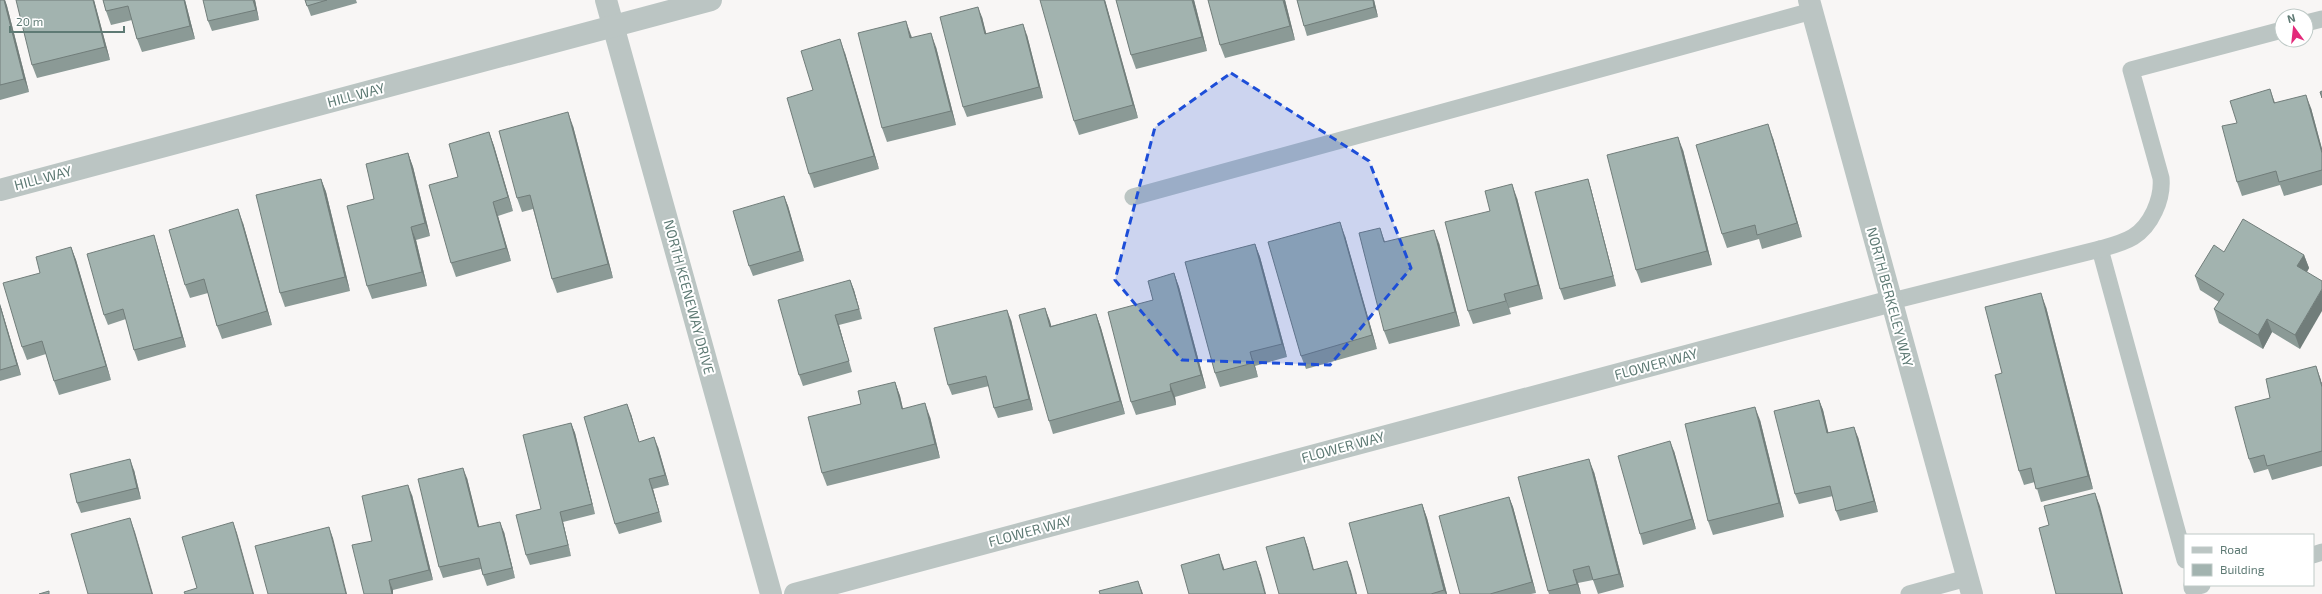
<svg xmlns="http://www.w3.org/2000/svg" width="2322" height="594" font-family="'Exo 2',sans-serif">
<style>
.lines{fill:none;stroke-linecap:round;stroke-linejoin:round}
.service{stroke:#bbc5c3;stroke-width:17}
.minor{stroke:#bbc5c3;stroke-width:22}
.wall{fill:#8b9a96}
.shaded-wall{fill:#717d7a}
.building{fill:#a2b3af;stroke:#717d7a}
.marked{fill:#1d4ed8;fill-opacity:0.2;stroke:#1d4ed8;stroke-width:3;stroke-dasharray:8 5;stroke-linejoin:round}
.labels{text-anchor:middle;stroke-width:4;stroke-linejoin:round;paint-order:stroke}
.street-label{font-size:14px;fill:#5e7a74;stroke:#fff}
</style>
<rect width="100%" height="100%" fill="#f8f6f5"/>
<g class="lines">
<g class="service">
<path d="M2306 23 2322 19"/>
<path d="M1133 197 1812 11"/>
<path d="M2100 249 2185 560"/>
<path d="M1892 301 2100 249C2111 246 2123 243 2133 237 2151 226 2163 199 2161 178L2131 70 2282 30"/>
<path d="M2313 555 2322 552"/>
<path d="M2192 585V588L2202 585"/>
<path d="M1909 594 1967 578"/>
</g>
<g class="minor">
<path d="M606 0 771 594"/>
<path d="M1809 0 1972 594"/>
<path d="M0 190 711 0"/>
<path d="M795 594 1892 301"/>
</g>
</g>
<g class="wall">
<path d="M0 0H5L7 6 29 92 0 100Z"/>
<path d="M94 0 110 60 37 78 32 65Z"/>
<path d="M103 0H185L195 39 142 52 137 39 132 20 111 25 106 11Z"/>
<path d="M255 0 259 20 212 31 208 21Z"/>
<path d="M305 0H356L357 3 311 16Z"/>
<path d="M1105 0 1138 118 1079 135 1074 121Z"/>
<path d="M1116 0H1194L1207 51 1136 69 1131 55Z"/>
<path d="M1285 0 1295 40 1225 58 1220 45Z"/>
<path d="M1297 0H1374L1378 17 1307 36 1304 26Z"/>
<path d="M982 17 986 34 1027 35 1043 98 967 117 963 107Z"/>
<path d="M911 35 912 38 936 47 956 125 887 142 882 128Z"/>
<path d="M845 53 879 169 814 188 809 174 813 90Z"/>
<path d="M2275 103 2311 108 2322 149V185L2284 196 2280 185 2242 196 2237 182V123Z"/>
<path d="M573 126 613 278 557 293 552 279 533 209 522 212 517 198Z"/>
<path d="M489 132 494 146 513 211 498 216 511 261 456 277 451 263 458 177Z"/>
<path d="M1773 138 1802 237 1762 249 1759 239 1727 248 1722 234Z"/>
<path d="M1683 150 1712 265 1641 283 1636 270Z"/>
<path d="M408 153 413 167 430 236 416 240 427 286 372 299 367 286 374 199Z"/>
<path d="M321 179 326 192 350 291 285 307 280 293Z"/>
<path d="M1588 179 1591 189 1616 286 1564 300 1560 289Z"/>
<path d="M784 196 788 206 804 261 753 276 749 266Z"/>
<path d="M1517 198 1543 299 1509 308 1511 314 1473 324 1468 311 1490 211Z"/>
<path d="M243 223 272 325 222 339 217 326 208 293 190 298 185 285Z"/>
<path d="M1345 236 1377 349 1306 369 1301 356Z"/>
<path d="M1385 242 1439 243 1460 326 1389 344 1384 331Z"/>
<path d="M1255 244 1260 257 1287 357 1255 366 1258 377 1220 387 1215 373Z"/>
<path d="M157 245 186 347 138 361 134 350 126 319 108 325 104 315Z"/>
<path d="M71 247 76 260 111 380 59 395 54 381 46 354 27 360 22 347 40 273Z"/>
<path d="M2304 255 2309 268 2307 272 2300 349 2272 332 2263 349 2219 323 2214 309 2219 302 2200 290 2195 276Z"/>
<path d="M1174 273 1179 287 1206 388 1175 397 1176 405 1136 415 1131 402 1153 300Z"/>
<path d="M850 280 854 290 862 319 839 325 852 372 803 386 799 375Z"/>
<path d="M0 304 21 375 0 381Z"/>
<path d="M2046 307 2093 489 2041 502 2035 482 2024 485 2019 471 2002 373Z"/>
<path d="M1045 308 1051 326 1096 314 1101 328 1125 414 1053 434 1049 421Z"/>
<path d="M1011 320 1033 410 998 418 994 408 989 386 952 395 948 385Z"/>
<path d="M895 382 900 396 903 409 930 417 940 458 827 486 822 473 861 404Z"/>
<path d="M2322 382V466L2272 480 2268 469 2254 473 2249 459 2270 398Z"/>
<path d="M1819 400 1823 410 1828 433 1858 437 1878 512 1840 521 1836 511 1833 496 1799 504 1795 494Z"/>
<path d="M631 414 639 442 658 447 669 485 653 489 662 522 619 534 615 524Z"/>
<path d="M1760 420 1784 517 1713 535 1708 521Z"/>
<path d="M571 423 575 433 595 514 563 522 571 556 530 565 526 555Z"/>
<path d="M1674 451 1696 529 1643 545 1640 534Z"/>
<path d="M134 470 141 499 81 513 77 503Z"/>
<path d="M1594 472 1624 587 1598 594 1593 580 1578 583 1581 594H1549L1548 591Z"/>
<path d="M467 478 479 527 504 532 515 578 487 586 481 569 443 578 439 567Z"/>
<path d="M412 495 433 580 393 590V594H364L372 541Z"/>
<path d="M1509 497 1513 507 1536 593 1531 594H1460Z"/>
<path d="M1422 504 1427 518 1447 594H1368Z"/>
</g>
<g class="shaded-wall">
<path d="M4 0H5L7 6 29 92 24 79Z"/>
<path d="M93 0H94L110 60 105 47Z"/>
<path d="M184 0H185L195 39 190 26Z"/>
<path d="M253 0H255L259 20Z"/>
<path d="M1104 0H1105L1138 118 1133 105Z"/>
<path d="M1192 0H1194L1207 51 1202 37Z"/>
<path d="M1283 0H1285L1295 40 1290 26Z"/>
<path d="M1373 0H1374L1378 17 1374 7Z"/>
<path d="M978 7 982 17 989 44 985 34Z"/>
<path d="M906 21 911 35 915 52 910 38Z"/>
<path d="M1023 24 1027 35 1043 98 1039 87Z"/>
<path d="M931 33 936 47 956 125 951 111Z"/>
<path d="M840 39 845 53 879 169 874 156Z"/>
<path d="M2270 89 2275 103H2274Z"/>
<path d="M2306 95 2311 108 2322 149V153Z"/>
<path d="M568 112 573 126 613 278 608 264Z"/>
<path d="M1768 124 1773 138 1802 237 1797 223Z"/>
<path d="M489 132 494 146 513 211 508 197Z"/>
<path d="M1678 137 1683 150 1712 265 1707 251Z"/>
<path d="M408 153 413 167 430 236 425 223Z"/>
<path d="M321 179 326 192 350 291 345 277Z"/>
<path d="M1588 179 1591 189 1616 286 1613 276Z"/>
<path d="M1512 184 1517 198 1543 299 1538 285Z"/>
<path d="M784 196 788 206 804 261 800 251Z"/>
<path d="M493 202 498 216 511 261 506 248Z"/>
<path d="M238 209 243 223 272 325 267 311Z"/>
<path d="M1340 222 1345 236 1377 349 1372 335Z"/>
<path d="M411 227 416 240 427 286 422 272Z"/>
<path d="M1380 228 1385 242H1384Z"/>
<path d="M1434 230 1439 243 1460 326 1455 312Z"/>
<path d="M154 235 157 245 186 347 182 337Z"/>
<path d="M1255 244 1260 257 1287 357 1282 344Z"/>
<path d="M71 247 76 260 111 380 106 366Z"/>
<path d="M2304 255 2309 268 2302 280 2297 266Z"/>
<path d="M1174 273 1179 287 1206 388 1201 375Z"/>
<path d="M850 280 854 290 862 319 859 309Z"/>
<path d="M2322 289V311L2300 349 2295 335Z"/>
<path d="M2041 293 2046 307 2093 489 2088 476Z"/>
<path d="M1504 294 1509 308 1511 314 1506 301Z"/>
<path d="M0 304 21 375 17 365 0 306Z"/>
<path d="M1045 308 1050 321 1055 340 1050 327Z"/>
<path d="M1007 310 1011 320 1033 410 1029 399Z"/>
<path d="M1096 314 1101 328 1125 414 1120 401Z"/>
<path d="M835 315 839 325 852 372 849 361Z"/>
<path d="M2267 319 2272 332 2263 349 2258 335Z"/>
<path d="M1250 352 1255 366 1258 377 1253 363Z"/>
<path d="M2316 366 2321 380 2322 387Z"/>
<path d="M895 382 900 396 906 423 902 409Z"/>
<path d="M1170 384 1175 397 1176 405 1171 391Z"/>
<path d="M1819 400 1823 410 1831 443 1827 433Z"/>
<path d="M925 403 930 417 940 458 935 444Z"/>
<path d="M627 404 631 414 642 452 639 442Z"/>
<path d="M1755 407 1760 420 1784 517 1779 503Z"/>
<path d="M571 423 575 433 595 514 592 504Z"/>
<path d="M1854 427 1858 437 1878 512 1874 501Z"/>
<path d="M654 437 658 447 669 485 665 475Z"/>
<path d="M1670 441 1674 451 1696 529 1692 519Z"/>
<path d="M130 459 134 470 141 499 137 488Z"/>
<path d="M1589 459 1594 472 1624 587 1619 574Z"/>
<path d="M463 468 467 478 482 538 478 527Z"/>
<path d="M649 479 653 489 662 522 659 512Z"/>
<path d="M408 485 412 495 433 580 429 570Z"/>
<path d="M2095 493 2100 506 2123 594H2122Z"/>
<path d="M1509 497 1513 507 1536 593 1532 582Z"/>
<path d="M1422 504 1427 518 1447 594H1446L1444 590Z"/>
<path d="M560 512 563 522 571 556 568 545Z"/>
<path d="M130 518 135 532 153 594H152Z"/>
<path d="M233 522 237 533 254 594H253Z"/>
<path d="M500 522 504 532 515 578 512 568Z"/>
<path d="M329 527 333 538 347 594H346Z"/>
<path d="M1304 537 1308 548 1317 581 1313 570Z"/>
<path d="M1219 554 1224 568 1228 584 1223 570Z"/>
<path d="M1256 561 1261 575 1266 594H1265Z"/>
<path d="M1347 561 1351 571 1357 594H1356Z"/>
<path d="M1573 570 1578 583 1581 594 1577 584Z"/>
<path d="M389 580 393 590V594H392Z"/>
<path d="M1138 581 1142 591 1143 594H1142Z"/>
</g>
<g class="building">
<path d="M0 0H4L24 79 0 85Z"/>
<path d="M16 0H93L105 47 32 65Z"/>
<path d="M103 0H184L190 26 137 39 128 6 106 11Z"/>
<path d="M203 0H253L256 10 208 21Z"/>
<path d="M305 0H327L307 6Z"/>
<path d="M1040 0H1104L1133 105 1074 121Z"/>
<path d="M1116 0H1192L1202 37 1131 55Z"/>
<path d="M1208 0H1283L1290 26 1220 45Z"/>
<path d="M1297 0H1373L1374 7 1304 26Z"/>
<path d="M978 7 985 34 1023 24 1039 87 963 107 940 17Z"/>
<path d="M906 21 910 38 931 33 951 111 882 128 858 33Z"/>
<path d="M840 39 874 156 809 174 787 98 813 90 801 51Z"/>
<path d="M2270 89 2274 103 2306 95 2322 153V170L2279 182 2276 171 2237 182 2222 126 2237 123 2230 101Z"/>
<path d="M2322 91V98L2320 92Z"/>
<path d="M568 112 608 264 552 279 530 195 517 198 499 131Z"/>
<path d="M1768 124 1797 223 1757 235 1755 225 1722 234 1696 145Z"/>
<path d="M489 132 508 197 493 202 506 248 451 263 429 185 458 177 449 144Z"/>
<path d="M1678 137 1707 251 1636 270 1607 155Z"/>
<path d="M408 153 425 223 411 227 422 272 367 286 347 206 374 199 366 164Z"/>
<path d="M321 179 345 277 280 293 256 195Z"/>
<path d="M1588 179 1613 276 1560 289 1535 192Z"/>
<path d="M1512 184 1538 285 1504 294 1506 301 1468 311 1445 222 1490 211 1485 191Z"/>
<path d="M784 196 800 251 749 266 733 211Z"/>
<path d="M238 209 267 311 217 326 204 279 185 285 169 230Z"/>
<path d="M2243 219 2304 255 2297 266 2322 281V289L2295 335 2267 319 2258 335 2214 309 2224 294 2195 276 2214 245 2224 252Z"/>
<path d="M1340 222 1372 335 1301 356 1268 242Z"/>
<path d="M1380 228 1384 242 1434 230 1455 312 1384 331 1359 233Z"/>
<path d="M154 235 182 337 134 350 123 309 104 315 87 254Z"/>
<path d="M1255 244 1282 344 1250 352 1253 363 1215 373 1185 262Z"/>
<path d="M71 247 106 366 54 381 42 341 22 347 3 283 40 273 36 257Z"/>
<path d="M1174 273 1201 375 1170 384 1171 391 1131 402 1108 312 1153 300 1148 281Z"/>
<path d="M850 280 859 309 835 315 849 361 799 375 778 300Z"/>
<path d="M2041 293 2088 476 2036 489 2031 468 2019 471 1995 375 2002 373 1985 307Z"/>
<path d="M0 306 17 365 0 370Z"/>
<path d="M1045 308 1050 327 1096 314 1120 401 1049 421 1019 315Z"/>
<path d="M1007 310 1029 399 994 408 986 376 948 385 934 328Z"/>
<path d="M2316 366 2322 387V451L2267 466 2264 455 2249 459 2235 407 2270 398 2266 379Z"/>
<path d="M895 382 902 409 925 403 935 444 822 473 808 417 861 404 858 391Z"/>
<path d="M1819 400 1827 433 1854 427 1874 501 1836 511 1830 486 1795 494 1774 411Z"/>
<path d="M627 404 639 442 654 437 665 475 649 479 659 512 615 524 584 417Z"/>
<path d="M1755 407 1779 503 1708 521 1685 424Z"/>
<path d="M571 423 592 504 560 512 568 545 526 555 516 515 541 509 523 435Z"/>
<path d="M1670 441 1692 519 1640 534 1618 456Z"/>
<path d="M130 459 137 488 77 503 70 474Z"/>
<path d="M1589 459 1619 574 1593 580 1589 566 1573 570 1577 584 1548 591 1518 477Z"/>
<path d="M463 468 478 527 500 522 512 568 483 575 479 558 439 567 418 479Z"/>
<path d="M408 485 429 570 389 580 392 594H364L352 545 372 541 362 496Z"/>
<path d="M2095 493 2122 594H2056L2039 528 2049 525 2044 506Z"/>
<path d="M1509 497 1532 582 1490 594H1460L1439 516Z"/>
<path d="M1422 504 1444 590 1431 594H1368L1349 523Z"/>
<path d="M130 518 152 594H88L71 534Z"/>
<path d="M233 522 253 594H185L184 592 197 588 182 537Z"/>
<path d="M329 527 346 594H268L255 546Z"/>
<path d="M1304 537 1313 570 1347 561 1356 594H1279L1266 547Z"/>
<path d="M1219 554 1223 570 1256 561 1265 594H1189L1181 565Z"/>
<path d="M1138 581 1142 594H1100L1099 591Z"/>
<path d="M49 591V594H39Z"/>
</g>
<path class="marked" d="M1231 73 1369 161 1411 268 1330 365 1182 360 1115 280 1155 127Z"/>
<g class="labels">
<g class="street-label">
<text transform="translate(356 95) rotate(-15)" y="5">HILL WAY</text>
<text transform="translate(43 178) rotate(-15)" y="5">HILL WAY</text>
<text transform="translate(689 297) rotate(75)" y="5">NORTH KEENEWAY DRIVE</text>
<text transform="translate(1890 297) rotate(75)" y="5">NORTH BERKELEY WAY</text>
<text transform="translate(1656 364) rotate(-15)" y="5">FLOWER WAY</text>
<text transform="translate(1343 447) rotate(-15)" y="5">FLOWER WAY</text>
<text transform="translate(1030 531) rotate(-15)" y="5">FLOWER WAY</text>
</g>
</g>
<rect x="2184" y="534" width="130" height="52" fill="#ffffff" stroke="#bfcac7"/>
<rect x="2192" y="547" width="20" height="6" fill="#bbc5c3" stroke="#bfcac7"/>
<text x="2220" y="554" font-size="12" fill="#5e7a74">Road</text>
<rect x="2192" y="564" width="20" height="12" fill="#a2b3af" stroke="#bfcac7"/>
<text x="2220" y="574" font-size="12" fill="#5e7a74">Building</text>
<g transform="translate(2294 28) rotate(345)"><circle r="19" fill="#ffffff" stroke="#bfcac7"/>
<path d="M0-3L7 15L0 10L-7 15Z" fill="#e3297a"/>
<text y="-6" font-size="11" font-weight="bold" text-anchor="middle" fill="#5e7a74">N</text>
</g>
<path d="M10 26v6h114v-6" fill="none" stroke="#5e7a74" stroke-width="2"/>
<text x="16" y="26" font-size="12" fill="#5e7a74" stroke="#ffffff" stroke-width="3" paint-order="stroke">20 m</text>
</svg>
